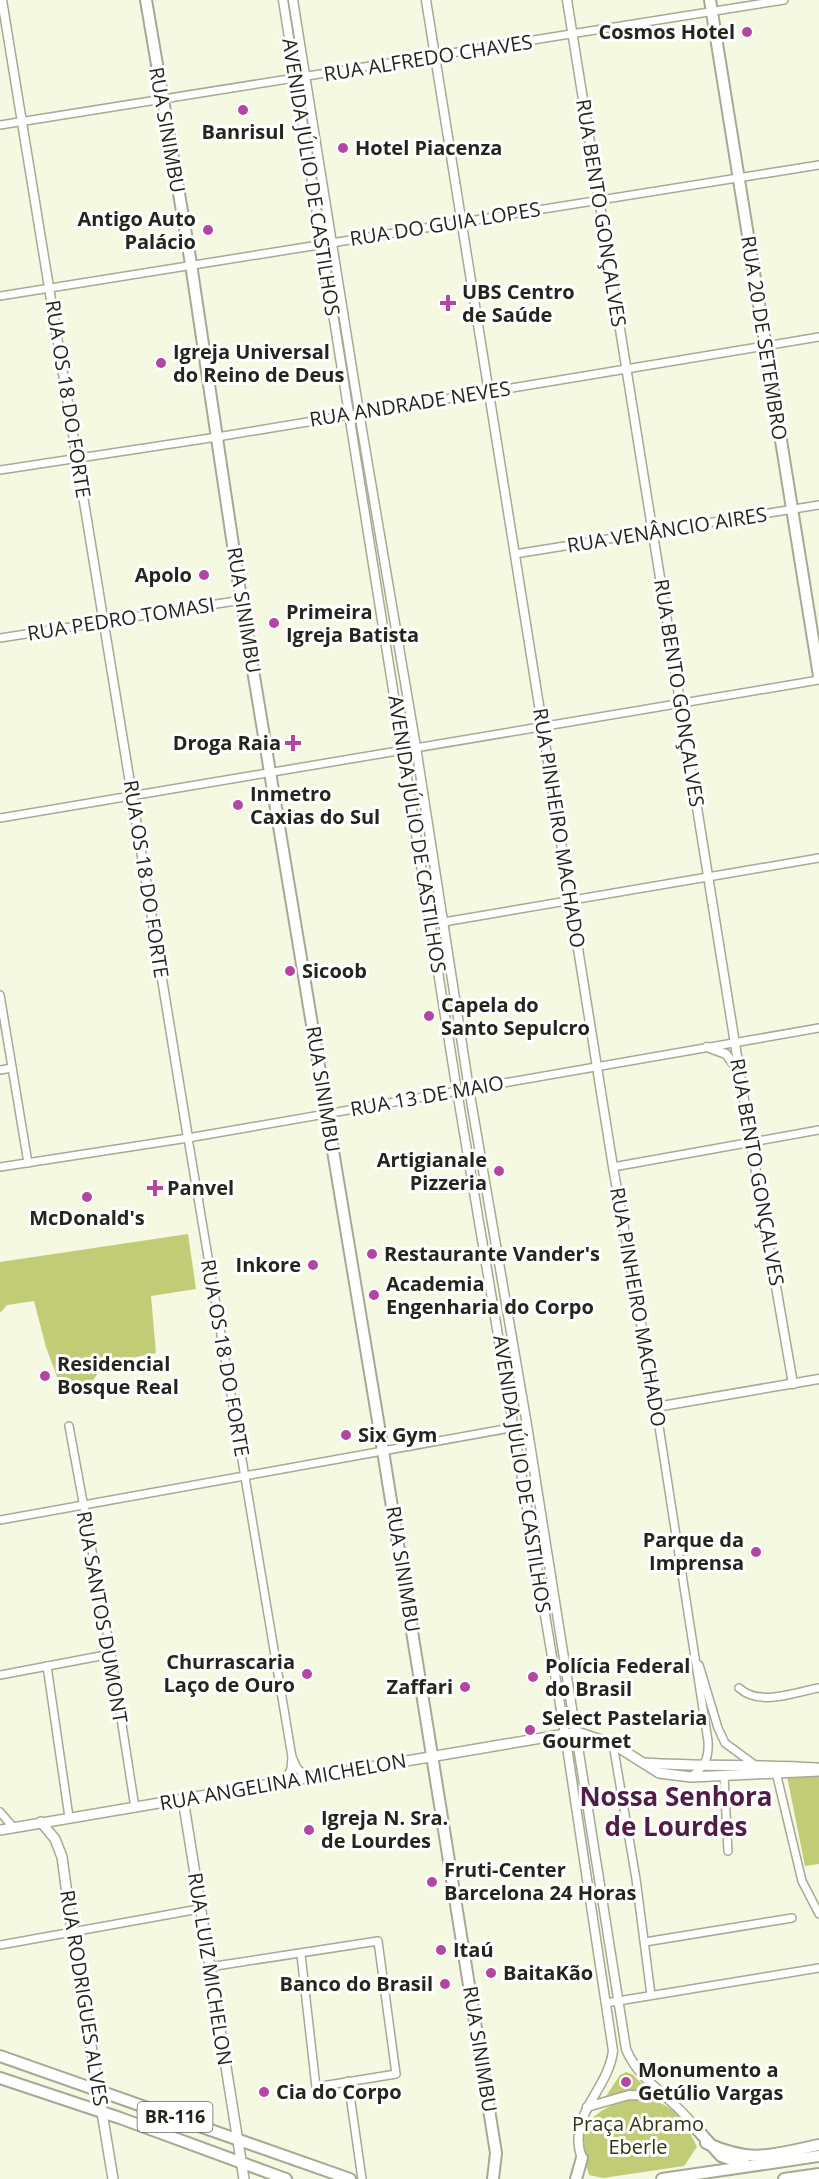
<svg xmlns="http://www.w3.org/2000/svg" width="819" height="2179" font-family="'Open Sans',sans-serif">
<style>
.green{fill:#c2cb75}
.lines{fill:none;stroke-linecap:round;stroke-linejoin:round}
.minor-casing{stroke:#a6a994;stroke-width:10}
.tertiary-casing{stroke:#a6a994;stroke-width:11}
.secondary-casing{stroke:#a6a994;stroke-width:12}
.primary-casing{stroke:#a6a994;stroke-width:14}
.trunk-casing{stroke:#a6a994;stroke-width:14}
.minor{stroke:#fff;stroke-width:7}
.tertiary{stroke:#fff;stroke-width:8}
.secondary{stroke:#fff;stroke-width:9}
.primary{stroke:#fff;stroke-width:10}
.trunk{stroke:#fff;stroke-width:10}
.poi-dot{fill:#b445a2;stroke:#fff;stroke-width:2}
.labels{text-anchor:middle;stroke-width:6;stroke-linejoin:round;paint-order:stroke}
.shield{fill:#fff;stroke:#666761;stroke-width:1.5}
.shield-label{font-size:18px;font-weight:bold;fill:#24261d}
.poi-label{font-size:20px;font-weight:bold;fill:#24261d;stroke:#fff;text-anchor:start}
.street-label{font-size:20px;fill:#24261d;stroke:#fff}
.park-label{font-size:20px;fill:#333610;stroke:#fff}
.district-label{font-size:26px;font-weight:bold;fill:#521c49;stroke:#fff}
</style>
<rect width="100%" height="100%" fill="#f6f9e2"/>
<g class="green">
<path d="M188 1234 196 1289 151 1296 156 1353 127 1359 125 1369 98 1373 86 1390 63 1393 46 1347 34 1301 7 1305 0 1313V1262Z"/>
<path d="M819 1775V1864L805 1866 787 1776Z"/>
<path d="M626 2072 632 2074 649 2090 629 2092 604 2099 620 2075Z"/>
<path d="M629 2098C668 2098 681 2113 697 2147L684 2166 603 2178 589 2175C574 2128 585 2115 629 2098Z"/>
</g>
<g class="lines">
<g class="minor-casing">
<g id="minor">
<path d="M0 125 784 0"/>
<path d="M0 296 819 165"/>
<path d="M0 470 217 437 819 337"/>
<path d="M515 554 819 505"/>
<path d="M0 638 242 600"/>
<path d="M0 818 819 680"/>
<path d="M432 924 819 858"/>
<path d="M0 995 28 1163"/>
<path d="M0 1070 12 1068"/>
<path d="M188 1138 292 1757 297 1768 306 1777"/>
<path d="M0 1167 188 1138 819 1028"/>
<path d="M613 1167 819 1130"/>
<path d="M656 1407 708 1741C709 1759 705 1766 691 1777"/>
<path d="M69 1426 111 1654 135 1808"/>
<path d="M0 1520 527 1425"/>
<path d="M699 1665 718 1728 725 1743 755 1765"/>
<path d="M47 1666 69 1817"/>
<path d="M0 1675 111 1654"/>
<path d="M739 1688C760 1707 794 1692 819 1688"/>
<path d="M613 1744 636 1879 651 1995"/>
<path d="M775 1768 802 1881 819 1914"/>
<path d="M724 1776 728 1851"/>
<path d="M285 1781 291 1769 292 1757"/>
<path d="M0 1812 13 1827"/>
<path d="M645 1942 792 1918"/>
<path d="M0 1945 199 1909"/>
<path d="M209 1967 378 1941 396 2074 316 2087 301 1955"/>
<path d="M606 2003 819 1968"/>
<path d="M348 2081 362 2179"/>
</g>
</g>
<g class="tertiary-casing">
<g id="tertiary">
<path d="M2 0 188 1138"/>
<path d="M283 0 457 1091 565 1734 613 2051C608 2091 566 2116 582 2158"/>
<path d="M293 0 359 412 416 747 469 1089 527 1425 626 2049C639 2082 675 2099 695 2127"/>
<path d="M426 0 613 1167 656 1407 819 1379"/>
<path d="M567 0 751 1143 793 1384"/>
<path d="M707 1047 726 1054 737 1069"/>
<path d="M587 2107 629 2095 665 2096"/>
</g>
</g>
<g class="secondary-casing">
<g id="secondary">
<path d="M645 1763C702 1767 759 1764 817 1768"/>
<path d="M183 1799 244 2179"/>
<path d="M41 1822 55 1839 62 1857 72 1931 113 2179"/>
<path d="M0 1830 577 1732 613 1744 659 1773 691 1777 819 1771"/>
</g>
</g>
<g class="primary-casing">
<g id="primary">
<path d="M146 0 191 264 240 592 383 1451 496 2153 493 2179"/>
<path d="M710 0 819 676"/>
</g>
</g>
<g class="trunk-casing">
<g id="trunk">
<path d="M0 2056 350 2179"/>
<path d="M0 2078 120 2118 286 2179"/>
<path d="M695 2127 721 2156 745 2164"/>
<path d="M706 2143C754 2164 770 2155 819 2145"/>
<path d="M576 2179 582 2158"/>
<path d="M662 2179 819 2156"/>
<path d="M784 2179 819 2174"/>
</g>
</g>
<use href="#minor" class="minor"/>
<use href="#tertiary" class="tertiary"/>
<use href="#secondary" class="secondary"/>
<use href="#primary" class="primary"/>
<use href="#trunk" class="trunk"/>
</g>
<g class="poi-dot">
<circle cx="747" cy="32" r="6"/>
<circle cx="243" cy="110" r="6"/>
<circle cx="343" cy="148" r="6"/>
<circle cx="208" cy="230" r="6"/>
<path d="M445 294h6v6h6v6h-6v6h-6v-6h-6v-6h6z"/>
<circle cx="161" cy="363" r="6"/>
<circle cx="204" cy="575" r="6"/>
<circle cx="274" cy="623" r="6"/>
<path d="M290 734h6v6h6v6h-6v6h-6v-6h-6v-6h6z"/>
<circle cx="238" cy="805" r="6"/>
<circle cx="290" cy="971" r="6"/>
<circle cx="429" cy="1016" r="6"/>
<circle cx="499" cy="1171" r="6"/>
<path d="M152 1179h6v6h6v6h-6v6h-6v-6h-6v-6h6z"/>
<circle cx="87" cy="1197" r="6"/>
<circle cx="372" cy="1254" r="6"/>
<circle cx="313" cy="1265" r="6"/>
<circle cx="374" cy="1295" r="6"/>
<circle cx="45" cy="1376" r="6"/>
<circle cx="346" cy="1435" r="6"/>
<circle cx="756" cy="1552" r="6"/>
<circle cx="307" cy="1674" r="6"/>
<circle cx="533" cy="1677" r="6"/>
<circle cx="465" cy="1687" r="6"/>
<circle cx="530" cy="1730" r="6"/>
<circle cx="309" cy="1830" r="6"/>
<circle cx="432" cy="1882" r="6"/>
<circle cx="441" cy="1950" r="6"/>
<circle cx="491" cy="1973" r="6"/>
<circle cx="445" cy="1984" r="6"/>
<circle cx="626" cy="2082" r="6"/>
<circle cx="264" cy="2092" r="6"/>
</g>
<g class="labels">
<rect class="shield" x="137.5" y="2102" width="75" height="30" rx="4.5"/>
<g class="shield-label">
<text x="175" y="2123">BR-116</text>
</g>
<g class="poi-label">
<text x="735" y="39" text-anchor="end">Cosmos Hotel</text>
<text x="243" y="139" text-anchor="middle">Banrisul</text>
<text x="355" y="155">Hotel Piacenza</text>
<text x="196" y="226" text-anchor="end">Antigo Auto<tspan x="196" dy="23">Palácio</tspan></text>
<text x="462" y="299">UBS Centro<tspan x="462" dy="23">de Saúde</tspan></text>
<text x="173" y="359">Igreja Universal<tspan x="173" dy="23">do Reino de Deus</tspan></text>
<text x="192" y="582" text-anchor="end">Apolo</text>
<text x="286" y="619">Primeira<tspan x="286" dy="23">Igreja Batista</tspan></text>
<text x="281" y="750" text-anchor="end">Droga Raia</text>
<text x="250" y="801">Inmetro<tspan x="250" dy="23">Caxias do Sul</tspan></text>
<text x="302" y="978">Sicoob</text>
<text x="441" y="1012">Capela do<tspan x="441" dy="23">Santo Sepulcro</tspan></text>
<text x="487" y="1167" text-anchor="end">Artigianale<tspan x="487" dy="23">Pizzeria</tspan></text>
<text x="167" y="1195">Panvel</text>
<text x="87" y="1225" text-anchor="middle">McDonald's</text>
<text x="384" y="1261">Restaurante Vander's</text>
<text x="301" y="1272" text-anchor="end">Inkore</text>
<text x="386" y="1291">Academia<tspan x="386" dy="23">Engenharia do Corpo</tspan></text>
<text x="57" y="1371">Residencial<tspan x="57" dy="23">Bosque Real</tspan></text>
<text x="358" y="1442">Six Gym</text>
<text x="744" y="1547" text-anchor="end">Parque da<tspan x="744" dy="23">Imprensa</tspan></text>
<text x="295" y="1669" text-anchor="end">Churrascaria<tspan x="295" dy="23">Laço de Ouro</tspan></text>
<text x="545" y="1673">Polícia Federal<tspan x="545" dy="23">do Brasil</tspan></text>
<text x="453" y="1694" text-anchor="end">Zaffari</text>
<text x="542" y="1725">Select Pastelaria<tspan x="542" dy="23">Gourmet</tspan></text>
<text x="321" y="1825">Igreja N. Sra.<tspan x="321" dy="23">de Lourdes</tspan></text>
<text x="444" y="1877">Fruti-Center<tspan x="444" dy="23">Barcelona 24 Horas</tspan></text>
<text x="453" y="1957">Itaú</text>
<text x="503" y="1980">BaitaKão</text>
<text x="433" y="1991" text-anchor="end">Banco do Brasil</text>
<text x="638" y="2077">Monumento a<tspan x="638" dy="23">Getúlio Vargas</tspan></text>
<text x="276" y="2099">Cia do Corpo</text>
</g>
<g class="street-label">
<text transform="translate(428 58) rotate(-9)" y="7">RUA ALFREDO CHAVES</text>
<text transform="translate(167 130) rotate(80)" y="7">RUA SINIMBU</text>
<text transform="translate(311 177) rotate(81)" y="7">AVENIDA JÚLIO DE CASTILHOS</text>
<text transform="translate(601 213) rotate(81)" y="7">RUA BENTO GONÇALVES</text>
<text transform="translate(445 224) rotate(-9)" y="7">RUA DO GUIA LOPES</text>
<text transform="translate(764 338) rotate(81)" y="7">RUA 20 DE SETEMBRO</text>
<text transform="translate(68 399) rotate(81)" y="7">RUA OS 18 DO FORTE</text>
<text transform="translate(410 404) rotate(-9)" y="7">RUA ANDRADE NEVES</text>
<text transform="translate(667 530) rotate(-9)" y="7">RUA VENÂNCIO AIRES</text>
<text transform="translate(244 610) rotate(81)" y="7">RUA SINIMBU</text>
<text transform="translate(121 619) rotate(-9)" y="7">RUA PEDRO TOMASI</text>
<text transform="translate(679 693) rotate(81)" y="7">RUA BENTO GONÇALVES</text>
<text transform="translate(559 828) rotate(81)" y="7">RUA PINHEIRO MACHADO</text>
<text transform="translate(417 834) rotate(81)" y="7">AVENIDA JÚLIO DE CASTILHOS</text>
<text transform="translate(146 879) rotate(81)" y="7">RUA OS 18 DO FORTE</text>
<text transform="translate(323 1089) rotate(81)" y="7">RUA SINIMBU</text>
<text transform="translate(427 1096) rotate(-10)" y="7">RUA 13 DE MAIO</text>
<text transform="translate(757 1172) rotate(80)" y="7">RUA BENTO GONÇALVES</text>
<text transform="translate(638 1307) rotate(80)" y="7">RUA PINHEIRO MACHADO</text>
<text transform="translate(225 1358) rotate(80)" y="7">RUA OS 18 DO FORTE</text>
<text transform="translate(522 1474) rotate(81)" y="7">AVENIDA JÚLIO DE CASTILHOS</text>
<text transform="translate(403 1569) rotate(81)" y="7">RUA SINIMBU</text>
<text transform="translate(102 1617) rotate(80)" y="7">RUA SANTOS DUMONT</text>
<text transform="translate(283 1782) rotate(-10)" y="7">RUA ANGELINA MICHELON</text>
<text transform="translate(210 1969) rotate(81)" y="7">RUA LUIZ MICHELON</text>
<text transform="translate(84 1998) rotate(81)" y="7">RUA RODRIGUES ALVES</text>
<text transform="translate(480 2049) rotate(81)" y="7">RUA SINIMBU</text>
</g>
<g class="park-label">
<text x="638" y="2131">Praça Abramo<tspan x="638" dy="23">Eberle</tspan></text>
</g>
<g class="district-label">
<text x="676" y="1806">Nossa Senhora<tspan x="676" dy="30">de Lourdes</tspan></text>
</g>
</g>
</svg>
